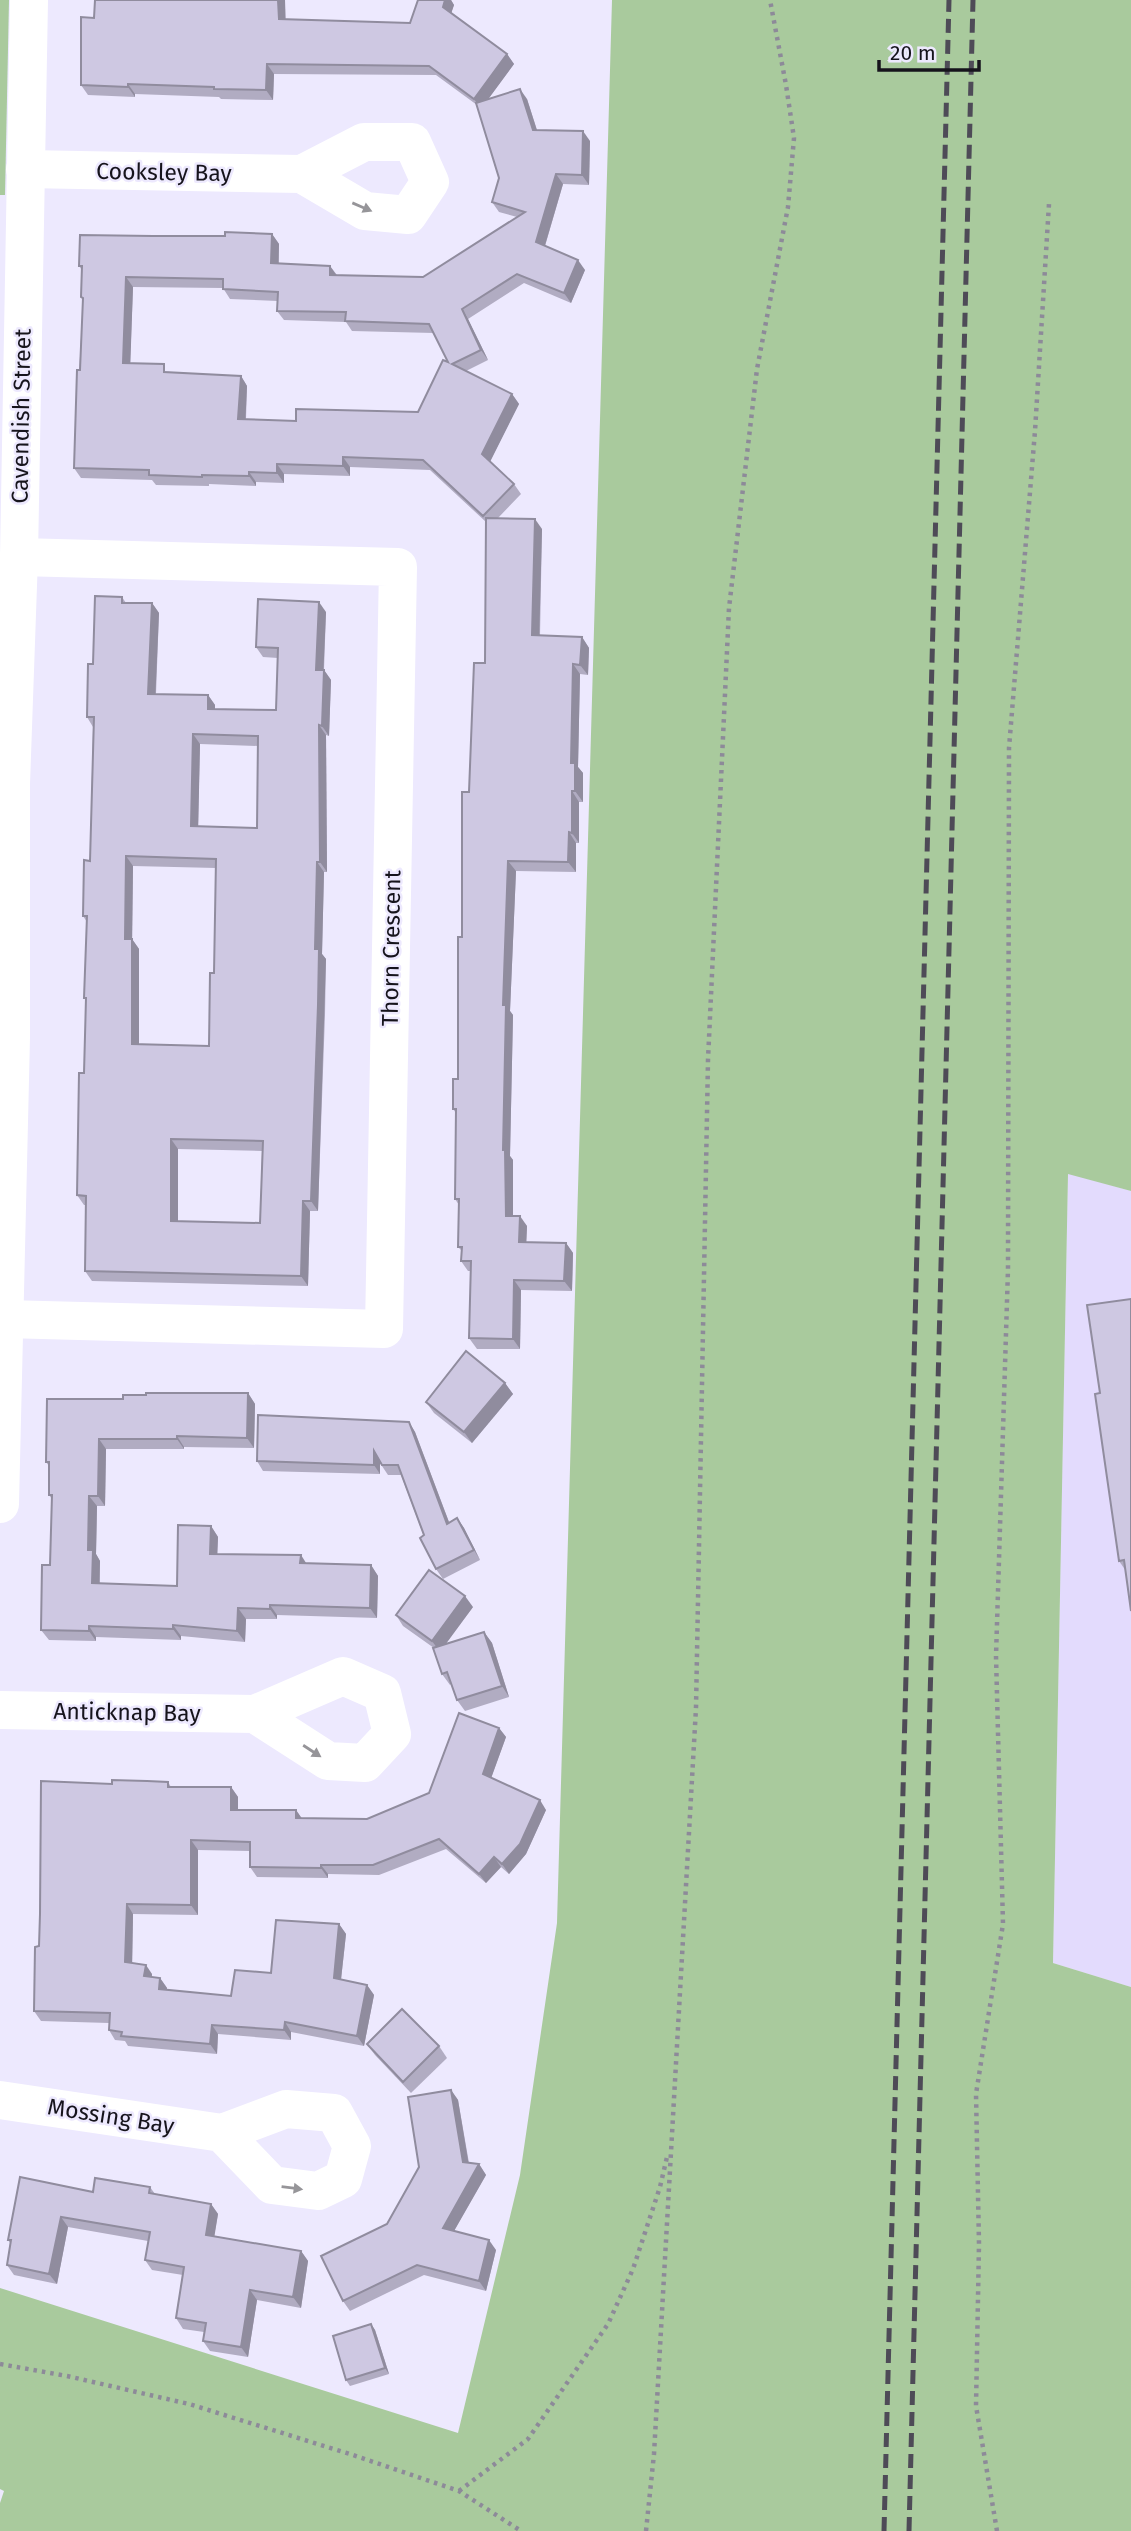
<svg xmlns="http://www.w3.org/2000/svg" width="1131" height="2531" font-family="'Fira Sans',sans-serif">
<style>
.built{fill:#e3dbfd}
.green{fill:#a9ca9d}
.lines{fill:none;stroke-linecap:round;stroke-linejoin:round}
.path{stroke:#8d8a99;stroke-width:4.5;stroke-dasharray:3.5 5;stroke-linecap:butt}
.street{stroke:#fff;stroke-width:38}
.secondary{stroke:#fff;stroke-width:38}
.rail{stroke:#4e4b57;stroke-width:5;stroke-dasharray:14 7;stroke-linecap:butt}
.wall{fill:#b1acc2;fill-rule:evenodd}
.shaded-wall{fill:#908c9e}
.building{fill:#cec8e2;stroke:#908c9e;stroke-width:2;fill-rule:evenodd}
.oneway{fill:#969599}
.labels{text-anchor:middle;stroke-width:5;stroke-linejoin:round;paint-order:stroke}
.street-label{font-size:23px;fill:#16141c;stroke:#ede9fe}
</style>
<rect width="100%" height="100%" fill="#ede9fe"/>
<path class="built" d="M1068 1173 1131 1191V1987L1053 1963Z"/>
<g class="green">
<path d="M0 0H9L5 195H0Z"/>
<path d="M612 0H1131V1191L1068 1174 1053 1963 1131 1987V2531H0V2503L4 2491 0 2489V2288L458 2433 520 2175 557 1923Z"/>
</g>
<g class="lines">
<g class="path">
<path d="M0 2364 67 2376 189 2404 353 2455 459 2491 521 2531"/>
<path d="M459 2491 528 2439 608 2324 633 2269 660 2187 667 2157"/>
<path d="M646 2531 654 2454 696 1708 708 1060 729 608 757 369 788 207 794 138 786 85 770 0"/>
<path d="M997 2531 976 2406 979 2244 976 2094 1003 1924 996 1656 1008 1269 1009 748 1035 431 1049 204"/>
</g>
<g class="street">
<path d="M25 169 302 174 364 142H412L430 182 408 215 365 211 302 174"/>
<path d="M5 1319 384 1329 398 567 19 557"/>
<path d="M0 1710 255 1714 343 1676 382 1693 392 1734 365 1763 328 1761 255 1714"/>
<path d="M0 2100 222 2133 286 2109 334 2113 352 2146 343 2179 318 2191 272 2185 222 2133"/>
</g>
<path class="secondary" d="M0 1504 11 1037V784L19 557 29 0"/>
<g class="rail">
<path d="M884 2531 949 0"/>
<path d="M909 2531 973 0"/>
</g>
</g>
<g class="wall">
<path d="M285 0V19L410 23 418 0H451L454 5 451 13 507 54 514 64 488 99H527L537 130 590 141 589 185 563 184 545 246 585 270 571 303 524 283 468 319 488 360 466 371 512 394 519 404 490 461 514 484 521 494 498 518 542 529 540 636 582 637 589 648 588 675 580 674 578 767 583 773V802H579V843H576V872L516 871 510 1011 513 1015 510 1156 513 1160V1216L527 1226 526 1242 566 1243 573 1253 572 1291 521 1290 520 1349H477L469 1338 471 1271H468L461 1261 462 1251 458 1247 459 1205 455 1199 456 1113 453 1109 458 1079 462 937 469 792 485 663 486 522 430 470 350 467V476L284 474V483L256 482V486L209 484V486L156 485 152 480 81 478 74 468 83 300 81 297 82 270 79 266 153 236H225L272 234 279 244V264L330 266 337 275 423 277 517 217 499 212 492 202 499 178 477 105 436 75 274 74 273 100 221 99 219 97 135 94V97L88 95 81 85 94 18ZM133 287 223 288 230 299 278 301 277 311 284 320 346 322 352 331 434 333 448 362 418 412 296 421 246 419 247 386 241 376 170 372 130 364Z"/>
<path d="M122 597 126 603H152L159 613 156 694 208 695 215 705V709L276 710 278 658 263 657 256 647 326 612 324 670 331 680 329 736 326 735 327 872H324L322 954 326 959 325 1015 318 1211H310L308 1286 92 1281 85 1271 86 1205H84L77 1195 84 1073 86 1000 84 998 87 922 83 916 90 861 93 727 87 717 93 664ZM200 744 258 746 257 828 198 826ZM133 866 216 868 214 973 209 1046 139 1044V949L132 939ZM178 1149 262 1151 260 1223 178 1221Z"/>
<path d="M505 1383 513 1394 472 1443 434 1413 426 1402Z"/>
<path d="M248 1393 255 1404 254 1448 184 1447V1449H106L105 1506H97L96 1554 100 1561V1583L177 1586 211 1526 218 1537 217 1554 306 1563 371 1565 378 1576 377 1618 277 1615V1619H246L245 1642 181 1636V1640L96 1637V1641L49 1640 41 1630 50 1565 52 1499 49 1495V1466L46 1462 123 1399 146 1395Z"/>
<path d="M1100 1393 1126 1571 1119 1561Z"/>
<path d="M409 1422 415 1432 449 1522 457 1518 464 1528 480 1560 443 1579 436 1569 401 1475H388L380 1463V1474L263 1471 257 1461Z"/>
<path d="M473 1607 445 1644 484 1632 492 1643 509 1697 465 1711 457 1700 451 1684 450 1685 442 1674 434 1648 403 1626 396 1615Z"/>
<path d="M499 1728 506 1737 491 1778 546 1810 526 1854 509 1874 501 1867 486 1883 446 1849 379 1875 328 1874V1878L257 1877 250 1867V1851L198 1850V1915L133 1914 132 1963 152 1974V1977L160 1978 167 1988V1990L231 1996 271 1973 339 1924 346 1934 341 1980 367 1985 374 1995 364 2046 291 2032V2040L218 2034 217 2054 128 2046 125 2041 115 2040 109 2030V2023L41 2021 34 2011 39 1946 112 1784 168 1782 171 1787H231L238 1797V1810H296L302 1819H367L429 1793Z"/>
<path d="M367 2044 439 2046 447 2058 411 2093 375 2055Z"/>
<path d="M451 2090 458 2100 469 2163 479 2164 486 2175 454 2231 496 2250 486 2291 424 2275 350 2311 343 2301 419 2167Z"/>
<path d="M150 2187 155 2194 211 2204 218 2214 214 2236 301 2251 308 2261 301 2308 257 2300 248 2357 210 2351 203 2341 204 2332 183 2329 176 2318 183 2275 152 2270 145 2260 148 2241 68 2227 57 2284 14 2275 7 2265 11 2244 8 2240 93 2192Z"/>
<path d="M371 2324 375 2330 389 2374 350 2386 346 2380Z"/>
</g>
<g class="shaded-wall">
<path d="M278 0H285L286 29 279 19Z"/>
<path d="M445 0H451L454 5 450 17 443 7Z"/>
<path d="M507 54 514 64 481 109 474 99Z"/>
<path d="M267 64 274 74 273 100 266 90Z"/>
<path d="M128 84 135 94V97L128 87Z"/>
<path d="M520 89 527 99 540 140 533 130Z"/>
<path d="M583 131 590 141 589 185 582 175Z"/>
<path d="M556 174 563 184 543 252 536 242Z"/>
<path d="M272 234 279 244 278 273 271 263Z"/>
<path d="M578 260 585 270 571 303 564 293Z"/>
<path d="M330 266 337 276 330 275Z"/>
<path d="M126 277 133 287 130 373 123 363Z"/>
<path d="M462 309 468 319 488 360 481 350Z"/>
<path d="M241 376 247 386 245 429 238 419Z"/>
<path d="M512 394 519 404 489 464 482 454Z"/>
<path d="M343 457 350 467V476L343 466Z"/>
<path d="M277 464 284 474V483L277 473Z"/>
<path d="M249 472 256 482V486L249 476Z"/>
<path d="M535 519 542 529 539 646 532 635Z"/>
<path d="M319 602 326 612 323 680 316 670Z"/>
<path d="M152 603 159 613 155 704 148 694Z"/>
<path d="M582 637 589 648 588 675 580 665Z"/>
<path d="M573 664 580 674 578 767 583 773V802L575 791 571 763Z"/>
<path d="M324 670 331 680 329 736 322 726Z"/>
<path d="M208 695 215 705V719L208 709Z"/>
<path d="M319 725 326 735 327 872 320 862Z"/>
<path d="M193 734 200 744 198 836 191 826Z"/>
<path d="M572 791 579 802V843L572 833Z"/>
<path d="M569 832 576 843V872L568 862Z"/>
<path d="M126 856 133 866 132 949 125 939Z"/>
<path d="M508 861 516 871 510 1011 513 1015 510 1156 513 1160V1226L506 1216 503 1150V1005Z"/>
<path d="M317 862 324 872 322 954 326 959 318 1211 311 1201Z"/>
<path d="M132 939 139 949V1054L132 1044Z"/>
<path d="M171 1139 178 1149V1231L171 1221Z"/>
<path d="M303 1201 310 1211 308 1286 301 1276Z"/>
<path d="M520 1216 527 1226 526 1252 519 1242Z"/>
<path d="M566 1243 573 1253 572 1291 564 1281Z"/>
<path d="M514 1280 521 1290 520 1349 513 1339Z"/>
<path d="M505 1383 513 1394 472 1443 464 1432Z"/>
<path d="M248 1393 255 1404 254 1448 247 1438Z"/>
<path d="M409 1422 415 1432 453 1533 447 1524Z"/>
<path d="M177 1436 184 1447V1449L177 1439Z"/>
<path d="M99 1439 106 1449 105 1506 98 1496Z"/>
<path d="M374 1451 380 1460V1474L374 1465Z"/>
<path d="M89 1496 97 1506 96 1554 100 1561 99 1593 92 1583 88 1550Z"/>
<path d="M457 1518 464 1528 480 1560 474 1550Z"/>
<path d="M211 1526 218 1537 217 1564 210 1554Z"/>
<path d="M301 1555 308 1566 300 1563Z"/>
<path d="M371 1565 378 1576 377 1618 370 1608Z"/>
<path d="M465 1596 473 1607 440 1652 432 1641Z"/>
<path d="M270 1605 277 1615V1619L270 1609Z"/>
<path d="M238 1608 246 1619 245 1642 237 1631Z"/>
<path d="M173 1625 181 1636V1640L173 1629Z"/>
<path d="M89 1626 96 1637V1641L89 1631Z"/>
<path d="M484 1632 492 1643 509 1697 502 1686Z"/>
<path d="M499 1728 506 1737 489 1784 483 1774Z"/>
<path d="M231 1787 238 1797V1819L231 1810Z"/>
<path d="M540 1800 546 1810 526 1854 509 1874 502 1864Z"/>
<path d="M296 1810 303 1820 296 1818Z"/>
<path d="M191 1840 198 1850V1915L191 1905Z"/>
<path d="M494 1857 501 1867 486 1883 479 1874Z"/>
<path d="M321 1865 328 1874V1878L321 1868Z"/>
<path d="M127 1904 133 1914 132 1972 125 1962Z"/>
<path d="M339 1924 346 1934 340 1988 334 1978Z"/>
<path d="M146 1965 152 1974 151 1986 144 1976Z"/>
<path d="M160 1978 167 1988 166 1999 159 1989Z"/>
<path d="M367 1985 374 1995 364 2046 357 2036Z"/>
<path d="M285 2022 291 2032V2040L284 2030Z"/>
<path d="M212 2025 218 2034 217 2054 210 2044Z"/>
<path d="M451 2090 458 2100 470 2172 463 2162Z"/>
<path d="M479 2164 486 2175 450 2238 443 2228Z"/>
<path d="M211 2204 218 2214 213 2245 206 2235Z"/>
<path d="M61 2217 68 2227 57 2284 49 2274Z"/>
<path d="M489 2240 496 2250 486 2291 479 2281Z"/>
<path d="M301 2251 308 2261 301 2308 293 2297Z"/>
<path d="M250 2290 257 2300 248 2357 241 2347Z"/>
<path d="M371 2324 375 2330 389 2374 385 2368Z"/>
</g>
<g class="building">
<path d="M95 0H278L279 19 410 23 418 0H445L443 7 507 54 474 99 429 66 267 64 266 90 214 89V87L128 84V87L81 85V17L94 18Z"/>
<path d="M520 89 533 130 583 131 582 175 556 174 536 242 578 260 564 293 517 274 462 309 481 350 452 364 512 394 482 454 514 484 483 516 423 460 343 457V466L277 464V473L249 472V476L202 475V477L149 475V470L74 468 77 370H80L83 298 81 297 82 266H79L80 235 153 236H225V232L272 234 271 263 330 266V275L423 277 525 212 492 202 499 178 476 103ZM126 277 223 279V289L278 292 277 311 346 312 345 321 429 324 448 362 443 360 418 412 296 409V421L238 419 241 376 164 372V364L123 363Z"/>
<path d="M486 518 535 519 532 635 582 637 580 665 573 664 571 763H575V791H572V833L569 832 568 862 508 861 503 1005H506L503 1150H505L506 1216H520L519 1242 566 1243 564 1281 514 1280 513 1339 469 1338 471 1261H461L462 1247H458L459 1199H455L456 1109H453V1079H458V937H462V792H469L474 663H485Z"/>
<path d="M95 596 122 597V603H152L148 694 208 695V709L276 710 278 648 256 647 258 599 319 602 316 670H324L322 726 319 725 320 862H317L315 949H319L318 1005 311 1201H303L301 1276 85 1271 86 1196 77 1195 79 1073H84L86 998H84L87 916H83L84 860 90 861 94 717H87L88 664H93ZM193 734 258 736 257 828 191 826ZM126 856 216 859 214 973H210L209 1046 132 1044V939H125ZM171 1139 263 1141 260 1223 171 1221Z"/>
<path d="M1131 1299V1611L1124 1560 1119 1561 1095 1394 1100 1393 1087 1305Z"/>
<path d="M466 1351 505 1383 464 1432 426 1402Z"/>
<path d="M146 1393H248L247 1438 177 1436V1439H99L98 1496H89L88 1550H93L92 1583 177 1586 178 1525 211 1526 210 1554 301 1555 300 1563 371 1565 370 1608 270 1605V1609L238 1608 237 1631 173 1625V1629L89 1626V1631L41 1630 42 1565H50L52 1495H49V1462H46L47 1399H123V1395H146Z"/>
<path d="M258 1415 409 1422 447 1524 457 1518 474 1550 436 1569 420 1538 424 1535 398 1465H382L374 1451V1465L257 1461Z"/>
<path d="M429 1570 465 1596 432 1641 396 1615Z"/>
<path d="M484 1632 502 1686 457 1700 447 1672 442 1674 433 1648Z"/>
<path d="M459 1713 499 1728 483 1774 540 1800 520 1844 502 1864 494 1857 479 1874 439 1839 373 1865H321V1868L250 1867V1842L191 1840V1905L127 1904 125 1962 146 1965 144 1976 160 1978 159 1989 231 1996 235 1970 271 1973 276 1920 339 1924 334 1978 367 1985 357 2036 285 2022 284 2030 212 2025 210 2044 121 2036 122 2032 109 2030 110 2013 34 2011 35 1947 39 1946 40 1914 41 1781 112 1784V1780L147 1781 168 1782V1787H231V1810H296V1818L367 1819 429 1793Z"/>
<path d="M402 2009 439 2046 403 2082 367 2044Z"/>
<path d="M451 2090 463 2162 479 2164 443 2228 489 2240 479 2281 417 2265 343 2301 321 2256 387 2224 419 2167 408 2097Z"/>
<path d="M20 2177 93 2192 95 2178 150 2187 149 2193 211 2204 206 2235 301 2251 293 2297 250 2290 241 2347 203 2341 206 2323 176 2318 184 2267 145 2260 150 2232 61 2217 49 2274 7 2265 11 2240H8Z"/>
<path d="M371 2324 385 2368 346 2380 333 2336Z"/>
</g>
<defs><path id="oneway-solid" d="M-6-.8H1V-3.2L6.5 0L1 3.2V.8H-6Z" transform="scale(1.75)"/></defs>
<g class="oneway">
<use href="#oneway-solid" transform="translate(362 207) rotate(23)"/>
<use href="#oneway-solid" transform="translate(312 1751) rotate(33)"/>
<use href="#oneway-solid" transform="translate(292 2188) rotate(7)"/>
</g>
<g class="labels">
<g class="street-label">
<text transform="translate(164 172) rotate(1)" y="8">Cooksley Bay</text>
<text transform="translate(21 416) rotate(-89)" y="8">Cavendish Street</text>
<text transform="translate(391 948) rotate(-89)" y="8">Thorn Crescent</text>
<text transform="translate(127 1712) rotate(1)" y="8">Anticknap Bay</text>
<text transform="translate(111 2116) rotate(9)" y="8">Mossing Bay</text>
</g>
</g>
<path d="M879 60v10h100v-10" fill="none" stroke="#16141c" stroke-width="3.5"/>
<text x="890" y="60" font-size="21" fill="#16141c" stroke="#ede9fe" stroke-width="5" paint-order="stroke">20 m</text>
</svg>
